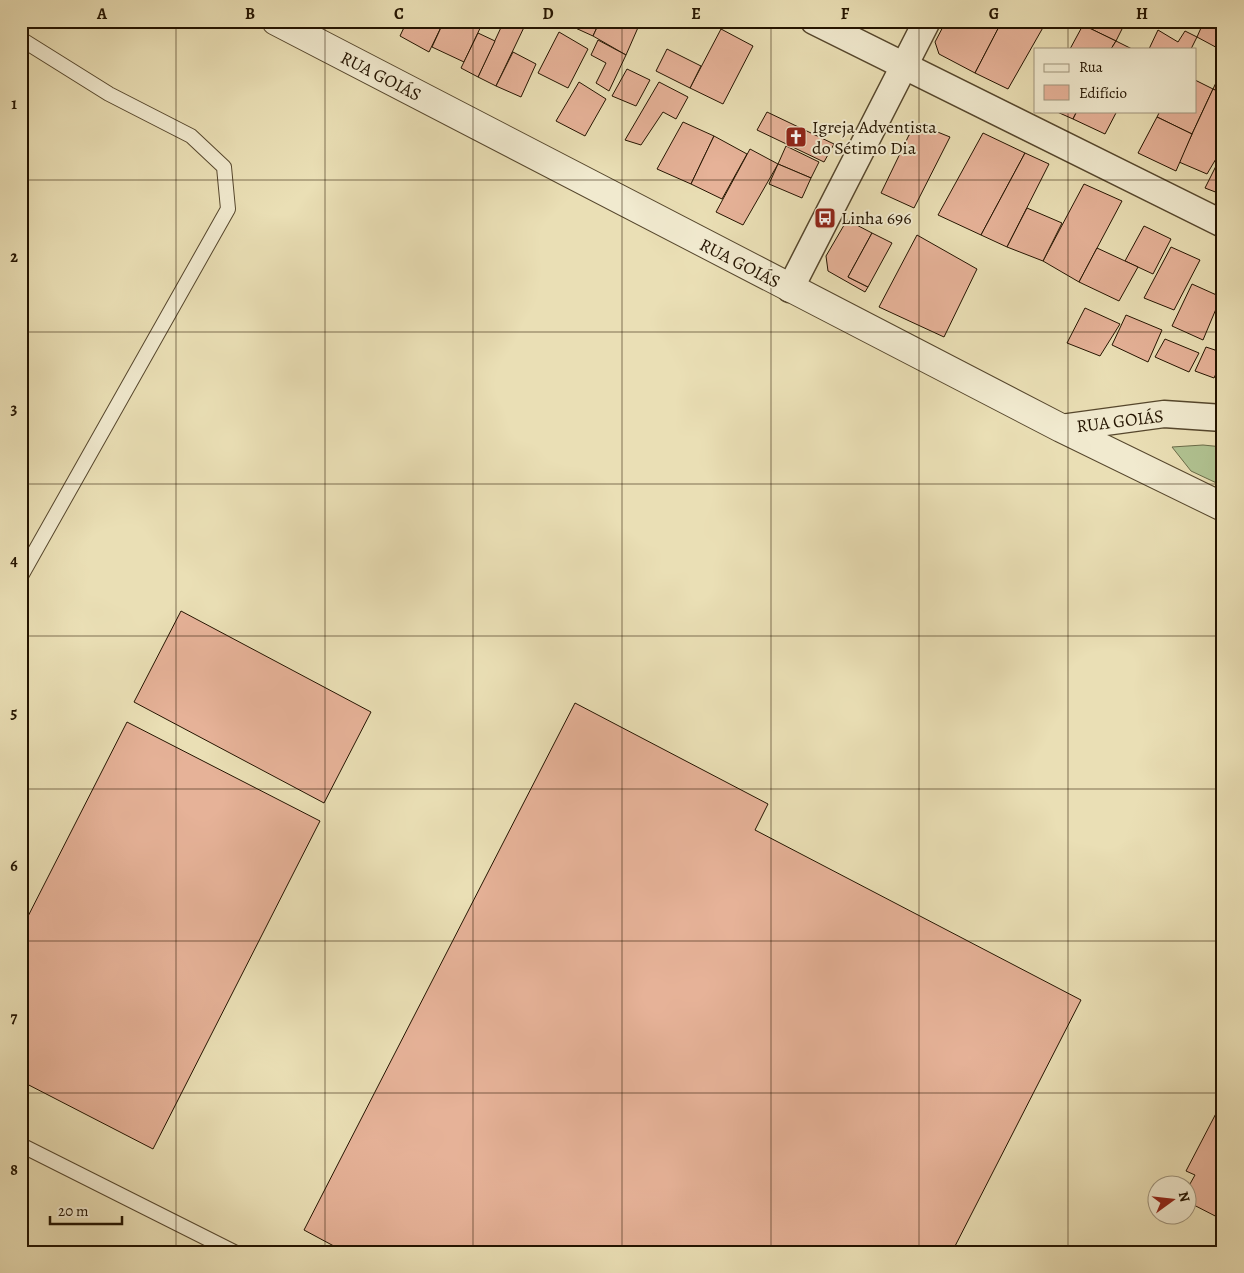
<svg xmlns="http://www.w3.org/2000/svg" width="1244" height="1273" font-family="Alegreya,serif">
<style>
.green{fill:#b1c392;stroke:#6a6c49}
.building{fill:#e6b298;stroke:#241400}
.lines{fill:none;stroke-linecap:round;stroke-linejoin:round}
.service-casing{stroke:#56472d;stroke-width:16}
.minor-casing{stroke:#56472d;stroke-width:29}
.tertiary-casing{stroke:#56472d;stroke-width:30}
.service{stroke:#f1eacf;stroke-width:14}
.minor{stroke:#f1eacf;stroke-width:26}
.tertiary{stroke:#f1eacf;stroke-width:28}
.grid{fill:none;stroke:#241400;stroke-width:1;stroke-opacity:0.55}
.labels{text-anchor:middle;stroke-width:4;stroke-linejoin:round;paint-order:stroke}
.street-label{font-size:18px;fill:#241400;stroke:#f1eacf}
.poi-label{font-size:18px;fill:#241400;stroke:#f1eacf;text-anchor:start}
.neatline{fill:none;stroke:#241400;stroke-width:2}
.grid-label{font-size:16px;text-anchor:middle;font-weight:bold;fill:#241400}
</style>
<rect width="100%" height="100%" fill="#eadfb5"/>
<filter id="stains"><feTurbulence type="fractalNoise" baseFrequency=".004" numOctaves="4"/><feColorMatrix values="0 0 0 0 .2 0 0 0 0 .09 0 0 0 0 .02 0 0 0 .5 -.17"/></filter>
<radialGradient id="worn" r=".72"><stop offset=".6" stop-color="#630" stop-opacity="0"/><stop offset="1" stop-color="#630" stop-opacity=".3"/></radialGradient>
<path class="green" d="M1203 445 1223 447V486L1191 471 1172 447Z"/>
<g class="building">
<path d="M407 21H444L429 52 400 36Z"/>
<path d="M444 21 483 22 464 62 432 47Z"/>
<path d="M504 21H527L496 86 478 77Z"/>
<path d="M560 21H600L593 36Z"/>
<path d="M600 21H636L640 23 626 55 593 36Z"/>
<path d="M874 21H900L881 25Z"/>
<path d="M946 21H992L1000 25 975 73 939 54 935 42Z"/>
<path d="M1002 21H1040L1045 24 1008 89 975 73Z"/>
<path d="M1085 21H1126L1116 41 1083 25Z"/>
<path d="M1204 21H1223V51L1197 37Z"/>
<path d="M1083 25 1116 41 1111 49H1070Z"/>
<path d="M721 29 753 46 723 104 690 88Z"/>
<path d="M1158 30 1178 42 1185 31 1197 37 1191 49H1149Z"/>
<path d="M559 32 588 49 568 88 538 73Z"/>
<path d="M478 33 495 41 478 77 461 68Z"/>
<path d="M598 40 626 55 609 91 596 83 606 63 591 55Z"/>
<path d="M1116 41 1132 49H1111Z"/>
<path d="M667 49 701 66 690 88 656 71Z"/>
<path d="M513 52 536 64 521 97 496 86Z"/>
<path d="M1223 68V94L1213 89Z"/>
<path d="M627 69 650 80 636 106 612 96Z"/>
<path d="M1195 80 1213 89 1192 134 1157 117 1160 111H1195Z"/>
<path d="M579 82 606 99 585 136 556 121Z"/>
<path d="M659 82 688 97 676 119 663 112 641 145 625 140Z"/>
<path d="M1213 89 1223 94V147L1207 174 1179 162Z"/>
<path d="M1055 111H1077L1073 119Z"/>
<path d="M1077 111H1117L1105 134 1073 119Z"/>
<path d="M767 112 834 144 824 162 757 130Z"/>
<path d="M1157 117 1192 134 1176 171 1138 153Z"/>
<path d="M683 122 714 136 691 184 657 169Z"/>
<path d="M925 127 950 137 914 208 881 193 909 135Z"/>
<path d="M983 133 1025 153 981 235 938 215Z"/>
<path d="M714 136 747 154 722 199 691 184Z"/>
<path d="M786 146 819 162 811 178 778 164Z"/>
<path d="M750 149 778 164 743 225 716 212Z"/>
<path d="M1223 152V183L1218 193 1205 188Z"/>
<path d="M1025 153 1049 164 1007 247 981 235Z"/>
<path d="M778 164 811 178 802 198 769 184Z"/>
<path d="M1084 184 1122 201 1079 282 1043 261Z"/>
<path d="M1027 208 1062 223 1043 261 1007 247Z"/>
<path d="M847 220 872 233 848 277 868 287 865 292 828 271 826 256Z"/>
<path d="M1144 226 1171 239 1153 274 1125 261Z"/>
<path d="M872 233 892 243 868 287 848 277Z"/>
<path d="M917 235 977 269 944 337 879 307Z"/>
<path d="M1171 247 1200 260 1174 310 1144 298Z"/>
<path d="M1097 248 1138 267 1119 301 1079 282Z"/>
<path d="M1192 284 1221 297 1203 340 1172 326Z"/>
<path d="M1085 308 1120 324 1100 356 1067 343Z"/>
<path d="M1126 315 1162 330 1148 362 1112 345Z"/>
<path d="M1165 339 1199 353 1189 372 1155 357Z"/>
<path d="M1206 347 1215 350 1222 361 1214 378 1195 371Z"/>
<path d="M181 611 371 712 324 803 134 702Z"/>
<path d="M575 703 768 804 755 830 1081 1000 952 1252H345L304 1230Z"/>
<path d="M127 722 320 821 153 1149 21 1081V930Z"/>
<path d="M1223 1100V1220L1186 1201V1191L1195 1175 1186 1171Z"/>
</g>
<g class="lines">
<g class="service-casing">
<g id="service">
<path d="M21 39 109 94 191 136 224 167 228 209 21 576"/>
<path d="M21 1145 234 1252"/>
</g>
</g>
<g class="minor-casing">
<g id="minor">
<path d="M814 21 1223 224"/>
<path d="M790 289 927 21"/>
<path d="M1061 428 1164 414 1223 418"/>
</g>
</g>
<g class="tertiary-casing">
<path id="tertiary" d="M276 21 1061 428 1223 507"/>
</g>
<use href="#service" class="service"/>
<use href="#minor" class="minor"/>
<use href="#tertiary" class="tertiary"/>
</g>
<path class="grid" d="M176 21V1252M325 21V1252M473 21V1252M622 21V1252M771 21V1252M919 21V1252M1068 21V49M1068 111V1252M21 180H1223M21 332H1223M21 484H1223M21 636H1223M21 789H1223M21 941H1223M21 1093H1223"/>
<defs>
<g id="church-square" transform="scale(1.125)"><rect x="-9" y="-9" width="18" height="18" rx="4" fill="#8f2418" stroke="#f1eacf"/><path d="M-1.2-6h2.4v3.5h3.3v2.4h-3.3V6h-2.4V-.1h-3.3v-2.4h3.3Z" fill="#fff"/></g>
<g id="bus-square" transform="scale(1.125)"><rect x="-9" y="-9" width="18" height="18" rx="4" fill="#8f2418" stroke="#f1eacf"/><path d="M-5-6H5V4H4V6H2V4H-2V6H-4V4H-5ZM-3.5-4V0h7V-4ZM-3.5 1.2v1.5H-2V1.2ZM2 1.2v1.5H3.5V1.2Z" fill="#fff"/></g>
</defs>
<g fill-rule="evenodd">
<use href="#church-square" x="796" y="137"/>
<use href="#bus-square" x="825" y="218"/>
</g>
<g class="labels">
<g class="street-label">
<text transform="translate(381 76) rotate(27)" y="6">RUA GOIÁS</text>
<text transform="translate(740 263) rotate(27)" y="6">RUA GOIÁS</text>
<text transform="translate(1120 421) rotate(-7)" y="6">RUA GOIÁS</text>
</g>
<g class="poi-label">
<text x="812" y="133">Igreja Adventista<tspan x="812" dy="21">do Sétimo Dia</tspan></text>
<text x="841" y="224">Linha 696</text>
</g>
</g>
<rect width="1244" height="1273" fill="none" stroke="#eadfb5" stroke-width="55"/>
<rect x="1034" y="48" width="162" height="65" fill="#f1eacf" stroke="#9f947c"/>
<rect x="1044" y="64" width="25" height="8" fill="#f1eacf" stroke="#9f947c"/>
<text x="1079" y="72" font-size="15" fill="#241400">Rua</text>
<rect x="1044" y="85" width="25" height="15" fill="#e6b298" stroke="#9f947c"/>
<text x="1079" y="98" font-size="15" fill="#241400">Edifício</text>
<g transform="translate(1172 1200) rotate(75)"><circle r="24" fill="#f1eacf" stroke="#9f947c"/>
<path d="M0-4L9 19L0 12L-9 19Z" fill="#8f2418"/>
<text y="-8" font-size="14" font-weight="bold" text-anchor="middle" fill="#241400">N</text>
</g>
<path d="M50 1216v8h72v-8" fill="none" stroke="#241400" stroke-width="2.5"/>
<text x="58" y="1216" font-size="15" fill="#241400" stroke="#f1eacf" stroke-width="4" paint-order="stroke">20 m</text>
<rect x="28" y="28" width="1188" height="1218" class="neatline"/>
<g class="grid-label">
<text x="102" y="19">A</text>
<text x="250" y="19">B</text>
<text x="399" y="19">C</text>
<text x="548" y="19">D</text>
<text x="696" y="19">E</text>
<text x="845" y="19">F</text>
<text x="994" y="19">G</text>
<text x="1142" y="19">H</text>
<text x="14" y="109">1</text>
<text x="14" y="262">2</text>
<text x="14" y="414">3</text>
<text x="14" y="566">4</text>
<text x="14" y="718">5</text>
<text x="14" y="871">6</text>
<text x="14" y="1023">7</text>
<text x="14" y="1175">8</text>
</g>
<rect width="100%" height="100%" filter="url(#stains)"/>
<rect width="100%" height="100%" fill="url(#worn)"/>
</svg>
